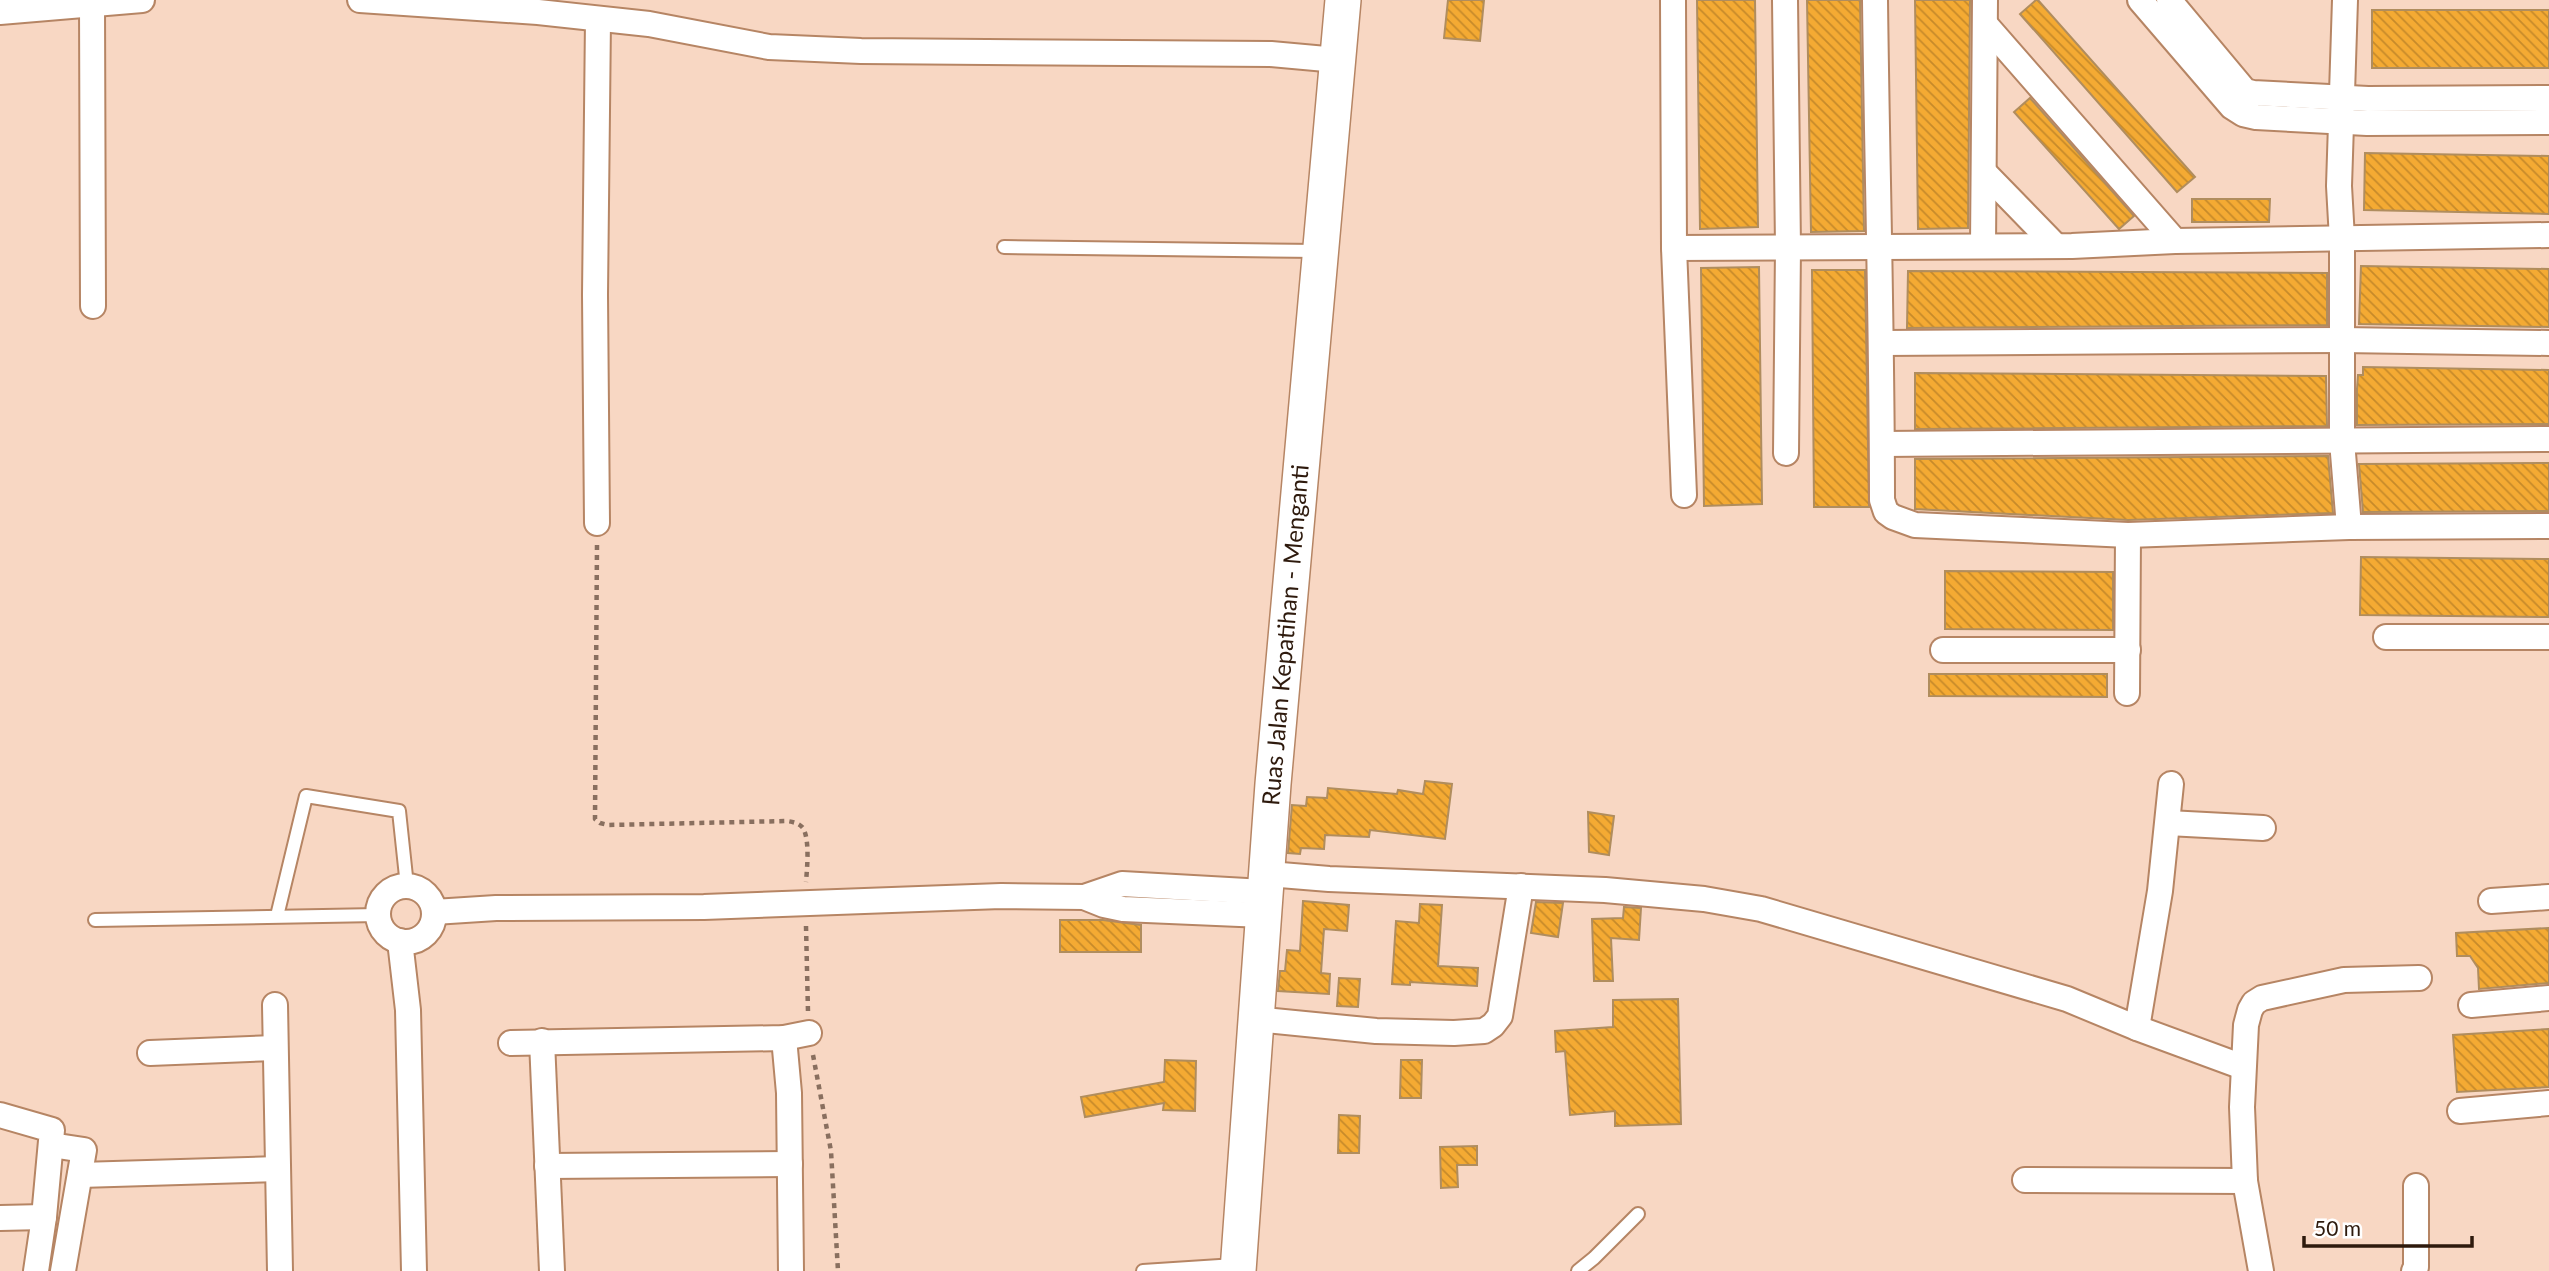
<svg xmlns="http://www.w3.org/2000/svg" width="2549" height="1271" font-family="Lato,sans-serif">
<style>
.building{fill:url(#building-back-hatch);stroke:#b08d5e;stroke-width:2}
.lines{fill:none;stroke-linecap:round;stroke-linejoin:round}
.lane-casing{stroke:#b68564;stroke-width:16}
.street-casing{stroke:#b68564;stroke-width:28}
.secondary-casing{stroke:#b68564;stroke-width:38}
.path{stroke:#896f5f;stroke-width:4.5;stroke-dasharray:5 5;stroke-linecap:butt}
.lane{stroke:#fff;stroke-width:12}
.street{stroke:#fff;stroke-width:24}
.secondary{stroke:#fff;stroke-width:35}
.labels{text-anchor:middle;stroke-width:5;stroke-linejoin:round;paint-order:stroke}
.street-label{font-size:24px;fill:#2e1a0d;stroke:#fff}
</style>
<defs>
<pattern id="building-back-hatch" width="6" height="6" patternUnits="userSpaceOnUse" patternTransform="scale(1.75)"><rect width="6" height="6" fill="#f4aa33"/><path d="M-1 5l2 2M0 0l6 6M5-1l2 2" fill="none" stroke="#c68a2a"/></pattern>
</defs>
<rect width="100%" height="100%" fill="#f8d7c3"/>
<g class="building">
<path d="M1448 0H1484L1480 41 1444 38Z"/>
<path d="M1697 0H1755L1758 227 1700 229Z"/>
<path d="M1807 0H1860L1864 231 1811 232Z"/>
<path d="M1915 0H1970L1968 228 1918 229Z"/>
<path d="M2036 0H2038L2195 177 2177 192 2020 14Z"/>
<rect x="2372" y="10" width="177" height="58"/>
<path d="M2030 98 2134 216 2119 229 2014 112Z"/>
<path d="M2365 153 2549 156V214L2364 210Z"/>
<path d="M2192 199H2270L2269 222H2192Z"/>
<path d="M2361 266 2549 269V327L2359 324Z"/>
<path d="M1759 267 1762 504 1704 506 1701 268Z"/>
<path d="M1812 270H1865L1869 507H1814Z"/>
<path d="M1908 271 2327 273V325L1907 328Z"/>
<path d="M2363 367 2549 370V424L2357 425V389L2358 375H2363Z"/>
<path d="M1915 373 2326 376 2327 426 1915 429Z"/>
<path d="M2328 456 2333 513 2128 520 1915 509V459Z"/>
<path d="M2549 463V511L2363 512 2359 464Z"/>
<path d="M2361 557 2549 559V617L2360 615Z"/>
<path d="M1945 571 2113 572V630L1945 629Z"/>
<path d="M1929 674H2107V697L1929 696Z"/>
<path d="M1425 781 1452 784 1445 839 1370 830 1369 837 1325 835 1324 849 1301 848 1300 854 1288 853 1292 805 1306 806 1307 797 1327 798 1328 788 1397 794 1398 790 1423 794Z"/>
<path d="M1588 812 1614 816 1609 855 1589 852Z"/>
<path d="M1303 901 1349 905 1347 931 1324 929 1321 973 1330 974 1329 994 1278 991 1280 971H1285L1287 950 1300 951Z"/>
<path d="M1536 902 1563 903 1558 937 1531 933Z"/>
<path d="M1420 904 1442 905 1438 966 1478 968 1477 986 1410 982V985L1392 984 1396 921 1419 923Z"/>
<path d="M1624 907 1641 908 1639 940 1611 938 1613 981H1594L1592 919 1623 918Z"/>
<path d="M1060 920H1103L1141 925V952H1060Z"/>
<path d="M2549 928V983L2479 989 2478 968 2470 956H2457L2456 933Z"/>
<path d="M1339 978 1360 979 1358 1007 1337 1006Z"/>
<path d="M1678 999 1681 1124 1615 1126V1111L1570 1115 1565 1051 1556 1052 1555 1031 1613 1027V1000Z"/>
<path d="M2549 1029V1087L2457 1092 2453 1035Z"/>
<path d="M1165 1060 1196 1061 1195 1111 1163 1110 1164 1103 1085 1117 1081 1097 1164 1082Z"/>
<path d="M1401 1060H1422L1421 1098H1400Z"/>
<path d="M1339 1115 1360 1116 1359 1153H1338Z"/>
<path d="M1477 1146V1165H1457L1458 1187 1441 1188 1440 1147Z"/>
</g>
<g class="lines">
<g class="lane-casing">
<g id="lane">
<path d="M1004 247 1318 251"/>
<path d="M277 916 306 796 399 811 407 886"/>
<path d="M95 920 378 915"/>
<path d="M1143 1271 1235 1265"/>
<path d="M1578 1271 1594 1258 1638 1214"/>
</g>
</g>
<g class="street-casing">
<g id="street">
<path d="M360 0 538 12 649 24 769 47 861 51 1271 54 1337 60"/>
<path d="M1673 0 1674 248 1684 495"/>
<path d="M1785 0 1788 247 1786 453"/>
<path d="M1875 0C1877 167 1882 333 1882 500L1886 512 1893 517 1915 525 2128 535 2349 527 2549 526"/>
<path d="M2140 0 2232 107 2243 114 2256 117 2367 123 2549 122"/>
<path d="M2169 0 2245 91 2253 93 2368 99 2549 98"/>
<path d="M2345 0 2339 186 2342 239V441L2349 527"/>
<path d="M92 4 93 306"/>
<path d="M0 12 142 0"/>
<path d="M1985 24 2175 241"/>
<path d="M1984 172 2056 246"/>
<path d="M1983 245 1985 0"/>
<path d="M1674 248 2072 246 2175 241 2549 235"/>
<path d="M1882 343 2342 340 2549 343"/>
<path d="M1882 444 2549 439"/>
<path d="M597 523 595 295 598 19"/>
<path d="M2386 637H2549"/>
<path d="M1943 650H2128"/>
<path d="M2127 693 2128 535"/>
<path d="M2168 823 2263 828"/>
<path d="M1268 874 1329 879 1605 890 1704 899 1761 909 2067 999 2137 1028 2243 1067"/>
<circle cx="406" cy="914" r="28"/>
<path d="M1084 897 1122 884 1264 892"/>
<path d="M2491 901 2549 897"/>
<path d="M434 912 496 908 704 907 1001 896 1084 897 1104 905 1123 909 1263 915"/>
<path d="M400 941 408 1010 414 1271"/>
<path d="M275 1005 280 1271"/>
<path d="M2471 1005 2549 998"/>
<path d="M1255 1019 1376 1031 1454 1033 1484 1031 1493 1025 1500 1016 1521 886"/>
<path d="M2137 1028 2160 891 2171 784"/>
<path d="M784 1038 789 1093 791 1271"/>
<path d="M542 1041 552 1271"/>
<path d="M511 1043 784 1038 809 1033"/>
<path d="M150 1053 275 1048"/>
<path d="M2460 1111 2549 1103"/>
<path d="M0 1115 52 1130 44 1217 36 1271"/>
<path d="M51 1145 84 1150 63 1271"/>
<path d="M547 1166 790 1164"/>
<path d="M80 1175 278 1169"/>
<path d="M2025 1180 2245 1181"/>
<path d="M0 1218 44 1217"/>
<path d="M2261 1271 2245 1181 2242 1107 2246 1025 2250 1010 2254 1003 2262 998 2344 980 2419 978"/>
<path d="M2414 1271 2416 1267V1186"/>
</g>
</g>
<g class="secondary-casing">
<path id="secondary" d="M1238 1271 1273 784 1343 0"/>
</g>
<g class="path">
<path d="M597 545 595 819 600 823 608 825 787 821C793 822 799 823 803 828 810 840 807 869 806 882"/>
<path d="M806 926 808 1012"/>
<path d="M813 1055 831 1151 838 1271"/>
</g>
<use href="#lane" class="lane"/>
<use href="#street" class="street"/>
<use href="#secondary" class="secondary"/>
</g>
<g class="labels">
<g class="street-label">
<text transform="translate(1286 635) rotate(-85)" y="8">Ruas Jalan Kepatihan - Menganti</text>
</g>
</g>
<path d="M2304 1236v10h168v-10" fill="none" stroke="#2e1a0d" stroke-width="3.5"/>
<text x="2314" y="1236" font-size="21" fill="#2e1a0d" stroke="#ffffff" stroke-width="5" paint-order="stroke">50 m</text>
</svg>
